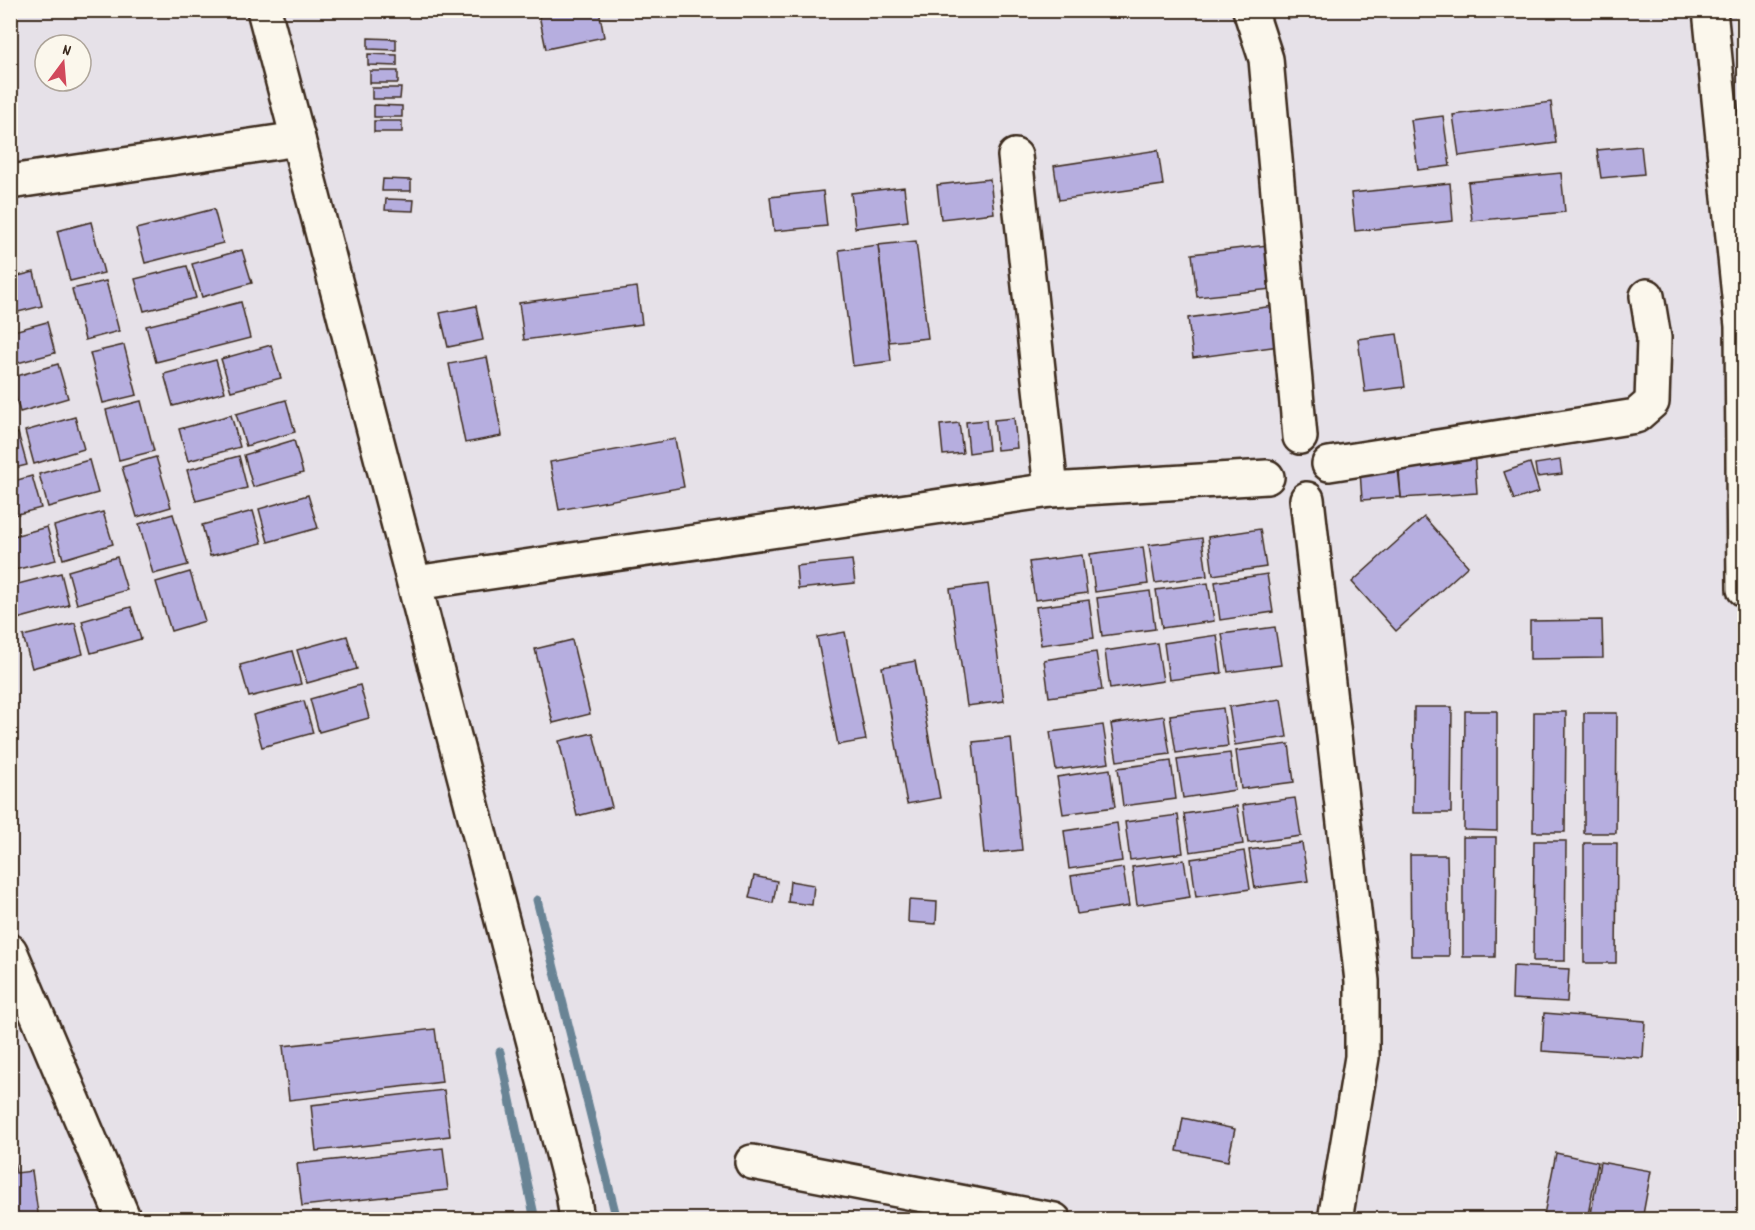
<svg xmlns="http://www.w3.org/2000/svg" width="1755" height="1230" font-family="Dekko,sans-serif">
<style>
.green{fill:#a8f0bd;stroke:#728d6e;stroke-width:1.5}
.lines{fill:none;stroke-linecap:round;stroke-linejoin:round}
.stream{stroke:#698495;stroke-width:9}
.building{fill:#b6aedf;stroke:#3b2a1e;stroke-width:1.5}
.minor-casing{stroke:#3b2a1e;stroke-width:38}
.minor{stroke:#fbf7ec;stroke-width:33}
</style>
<rect width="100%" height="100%" fill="#e6e1e8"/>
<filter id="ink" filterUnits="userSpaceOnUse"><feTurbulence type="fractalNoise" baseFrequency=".0167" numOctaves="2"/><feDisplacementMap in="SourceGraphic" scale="12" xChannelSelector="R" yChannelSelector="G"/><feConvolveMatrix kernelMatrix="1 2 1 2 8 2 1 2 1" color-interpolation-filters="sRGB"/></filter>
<g filter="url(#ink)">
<path class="green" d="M1737 11H1744V92Z"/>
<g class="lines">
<g class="stream">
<path d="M537 900 617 1220"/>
<path d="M500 1052 535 1220"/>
</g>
</g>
<g class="building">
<path d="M538 10H599L604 37 546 49Z"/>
<path d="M1286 10H1347L1287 19Z"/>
<path d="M368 38 396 39V50L368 49Z"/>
<path d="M368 54 397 55V66L368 65Z"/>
<rect x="370" y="71" width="28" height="12"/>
<path d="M372 88H401L400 99H372Z"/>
<path d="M1551 102 1556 143 1459 156 1453 115Z"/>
<path d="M374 105 402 106V117H374Z"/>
<path d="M1443 116 1450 166 1418 170 1411 120Z"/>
<rect x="374" y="121" width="28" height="11"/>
<path d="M1641 146 1644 174 1601 178 1597 150Z"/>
<path d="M1158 150 1163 185 1059 200 1054 166Z"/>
<path d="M1561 173 1565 212 1472 221 1468 182Z"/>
<path d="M383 179 411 180V191H382Z"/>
<path d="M990 179 994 213 941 219 937 185Z"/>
<path d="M1450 183 1453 221 1355 231 1351 193Z"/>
<path d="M904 187 908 221 855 228 851 193Z"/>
<path d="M823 191 827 226 774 231 770 197Z"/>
<path d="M386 199 414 200 413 211 385 210Z"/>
<path d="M214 209 223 243 145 263 136 229Z"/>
<path d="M91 222 104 273 70 281 57 231Z"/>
<path d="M916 241 928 338 889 342 878 245Z"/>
<path d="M1276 244 1281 288 1197 297 1192 254Z"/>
<path d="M878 245 891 361 853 366 839 250Z"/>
<path d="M242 250 252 283 202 297 192 264Z"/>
<path d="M187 266 196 298 144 311 135 279Z"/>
<path d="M34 272 42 306 10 314V278Z"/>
<path d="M106 281 119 331 85 340 72 289Z"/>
<path d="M637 287 642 324 524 340 519 303Z"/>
<path d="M241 302 250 338 156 362 146 326Z"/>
<path d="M1280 305 1286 345 1193 358 1188 318Z"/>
<path d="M476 306 483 340 448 347 440 313Z"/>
<path d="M47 322 55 353 10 365V332Z"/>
<path d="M1397 334 1405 387 1365 392 1358 339Z"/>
<path d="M124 345 137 395 103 403 90 353Z"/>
<path d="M271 345 281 378 231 391 221 359Z"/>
<path d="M487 357 502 436 465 443 449 364Z"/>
<path d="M216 360 225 392 173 406 164 374Z"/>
<path d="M58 364 68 398 20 412 10 378Z"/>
<path d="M286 400 295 432 246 446 236 414Z"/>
<path d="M141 401 154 451 119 460 106 410Z"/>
<path d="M231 415 240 447 188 461 179 429Z"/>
<path d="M75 417 84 449 34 464 25 431Z"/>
<path d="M1014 418 1017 448 997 450 994 420Z"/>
<path d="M986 420 989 450 969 453 966 422Z"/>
<path d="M959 423 963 453 943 455 940 425Z"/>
<path d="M18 433 27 465 10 469V435Z"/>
<path d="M675 439 684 487 559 510 550 462Z"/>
<path d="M294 440 303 473 253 487 244 455Z"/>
<path d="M1474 450 1477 493 1401 498 1398 455Z"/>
<path d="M239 456 247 488 196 501 187 470Z"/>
<path d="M156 457 171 507 137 517 122 467Z"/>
<path d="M89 460 98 493 48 507 39 474Z"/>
<path d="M1560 460 1562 474 1537 477 1535 464Z"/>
<path d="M1530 463 1539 492 1514 500 1504 472Z"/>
<path d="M1398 469 1401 497 1362 500 1360 471Z"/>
<path d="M32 476 41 508 10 516V482Z"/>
<path d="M308 495 318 528 268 542 259 509Z"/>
<path d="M253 511 262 543 210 556 202 525Z"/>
<path d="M103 512 113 544 63 559 54 526Z"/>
<path d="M173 514 188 565 153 574 139 524Z"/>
<path d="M1424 517 1468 566 1396 631 1352 582Z"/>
<path d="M47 527 56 560 10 571V537Z"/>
<path d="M1260 529 1266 567 1213 575 1208 537Z"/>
<path d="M1202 538 1207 576 1155 583 1149 545Z"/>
<path d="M1143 547 1148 584 1095 592 1090 554Z"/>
<path d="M1082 555 1087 593 1035 600 1029 562Z"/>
<path d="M117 557 127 590 77 604 68 571Z"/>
<path d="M852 560 855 583 798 589 796 566Z"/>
<path d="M190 572 205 621 171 631 156 582Z"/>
<path d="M61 573 69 605 17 619 10 586Z"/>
<path d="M1267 574 1273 612 1220 620 1215 582Z"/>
<path d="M1208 583 1214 621 1162 628 1156 590Z"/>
<path d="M988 584 1004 701 967 706 950 589Z"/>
<path d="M1150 591 1155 629 1102 636 1097 598Z"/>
<path d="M1089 600 1094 638 1041 645 1036 607Z"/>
<path d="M131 607 141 639 91 653 82 621Z"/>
<path d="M1602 620 1603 658 1530 659V621Z"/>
<path d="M75 623 83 654 32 668 23 636Z"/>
<path d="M1275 627 1281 665 1228 672 1222 634Z"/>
<path d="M845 632 866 740 838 745 817 637Z"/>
<path d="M1217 635 1222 673 1169 680 1164 643Z"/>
<path d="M347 636 357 669 307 683 297 650Z"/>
<path d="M572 640 590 714 553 723 535 649Z"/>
<path d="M1157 643 1163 681 1110 689 1105 651Z"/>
<path d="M292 651 301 684 249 697 240 665Z"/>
<path d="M1096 652 1102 690 1049 697 1044 660Z"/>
<path d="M915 661 940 798 907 804 882 667Z"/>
<path d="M360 685 369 718 319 732 310 699Z"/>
<path d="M1281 699 1287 737 1235 745 1229 707Z"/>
<path d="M304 701 313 733 262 747 253 715Z"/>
<path d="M1414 707H1452L1451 813H1413Z"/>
<path d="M1223 708 1228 746 1176 753 1170 715Z"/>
<path d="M1465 711H1497V831L1464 830Z"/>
<path d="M1534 712H1566L1565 832H1533Z"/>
<path d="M1584 713H1617L1616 833H1584Z"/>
<path d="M1164 716 1170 754 1117 761 1111 724Z"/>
<path d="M1103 725 1109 763 1056 770 1050 732Z"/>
<path d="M593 733 612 807 577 816 559 741Z"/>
<path d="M1011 738 1022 850 984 854 973 742Z"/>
<path d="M1289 744 1294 782 1241 789 1236 751Z"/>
<path d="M1230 753 1235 790 1183 798 1177 760Z"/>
<path d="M1171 761 1176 799 1123 806 1118 768Z"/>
<path d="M1110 769 1115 807 1063 814 1057 777Z"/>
<path d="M1295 798 1301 836 1248 843 1243 805Z"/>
<path d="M1237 806 1243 844 1190 852 1184 814Z"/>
<path d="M1178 815 1183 853 1130 860 1125 822Z"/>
<path d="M1117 823 1122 861 1069 869 1064 831Z"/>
<path d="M1463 837H1496L1495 957H1463Z"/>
<path d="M1534 841H1566L1565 961H1533Z"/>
<path d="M1302 843 1308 881 1255 888 1249 850Z"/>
<path d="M1584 843H1617L1616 963H1584Z"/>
<path d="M1244 851 1250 889 1196 897 1191 859Z"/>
<path d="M1410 855H1447L1449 956H1411Z"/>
<path d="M1184 860 1190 897 1137 905 1132 867Z"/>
<path d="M1123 868 1129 906 1077 914 1071 876Z"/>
<path d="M754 876 777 881 773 903 749 898Z"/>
<path d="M790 881 814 885 812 905 788 902Z"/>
<path d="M909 900 937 902 936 924 908 922Z"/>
<path d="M1513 966 1569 969 1567 1002 1512 999Z"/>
<path d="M1544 1013 1645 1021 1643 1058 1542 1051Z"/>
<path d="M435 1029 442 1082 289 1100 283 1046Z"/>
<path d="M444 1090 450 1136 316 1151 311 1105Z"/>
<path d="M1183 1118 1235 1129 1228 1161 1177 1151Z"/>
<path d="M10 1134 16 1173 32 1171 39 1220H10Z"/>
<path d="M443 1148 448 1190 302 1206 297 1164Z"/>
<path d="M1556 1153 1598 1162 1587 1220H1543Z"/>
<path d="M1600 1162 1651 1171 1642 1220H1590Z"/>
</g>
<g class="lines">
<g class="minor-casing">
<g id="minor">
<path d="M1250 10 1266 59 1300 437"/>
<path d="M1710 10 1742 326 1744 589"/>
<path d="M298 139 573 1192 577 1220"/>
<path d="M1015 156 1051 490"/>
<path d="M10 182 298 139 264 10"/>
<path d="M1329 464 1636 416 1652 402 1654 338 1647 296"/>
<path d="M1307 499 1362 981V1057L1335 1220"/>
<path d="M415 583 1051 490 1267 477"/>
<path d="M10 951 124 1220"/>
<path d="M752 1162 1054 1220"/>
</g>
</g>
<use href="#minor" class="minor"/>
</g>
</g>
<rect width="1755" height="1230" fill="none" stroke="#fbf7ec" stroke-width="36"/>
<rect x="18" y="18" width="1719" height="1194" fill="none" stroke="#3b2a1e" stroke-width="2" filter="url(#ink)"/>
<g transform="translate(63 63) rotate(16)"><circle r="28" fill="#fbf7ec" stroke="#aea59a" stroke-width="1.5"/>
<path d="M0-4.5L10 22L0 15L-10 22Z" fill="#d1495b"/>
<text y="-9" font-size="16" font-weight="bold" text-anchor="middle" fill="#3b2a1e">N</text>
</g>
</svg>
